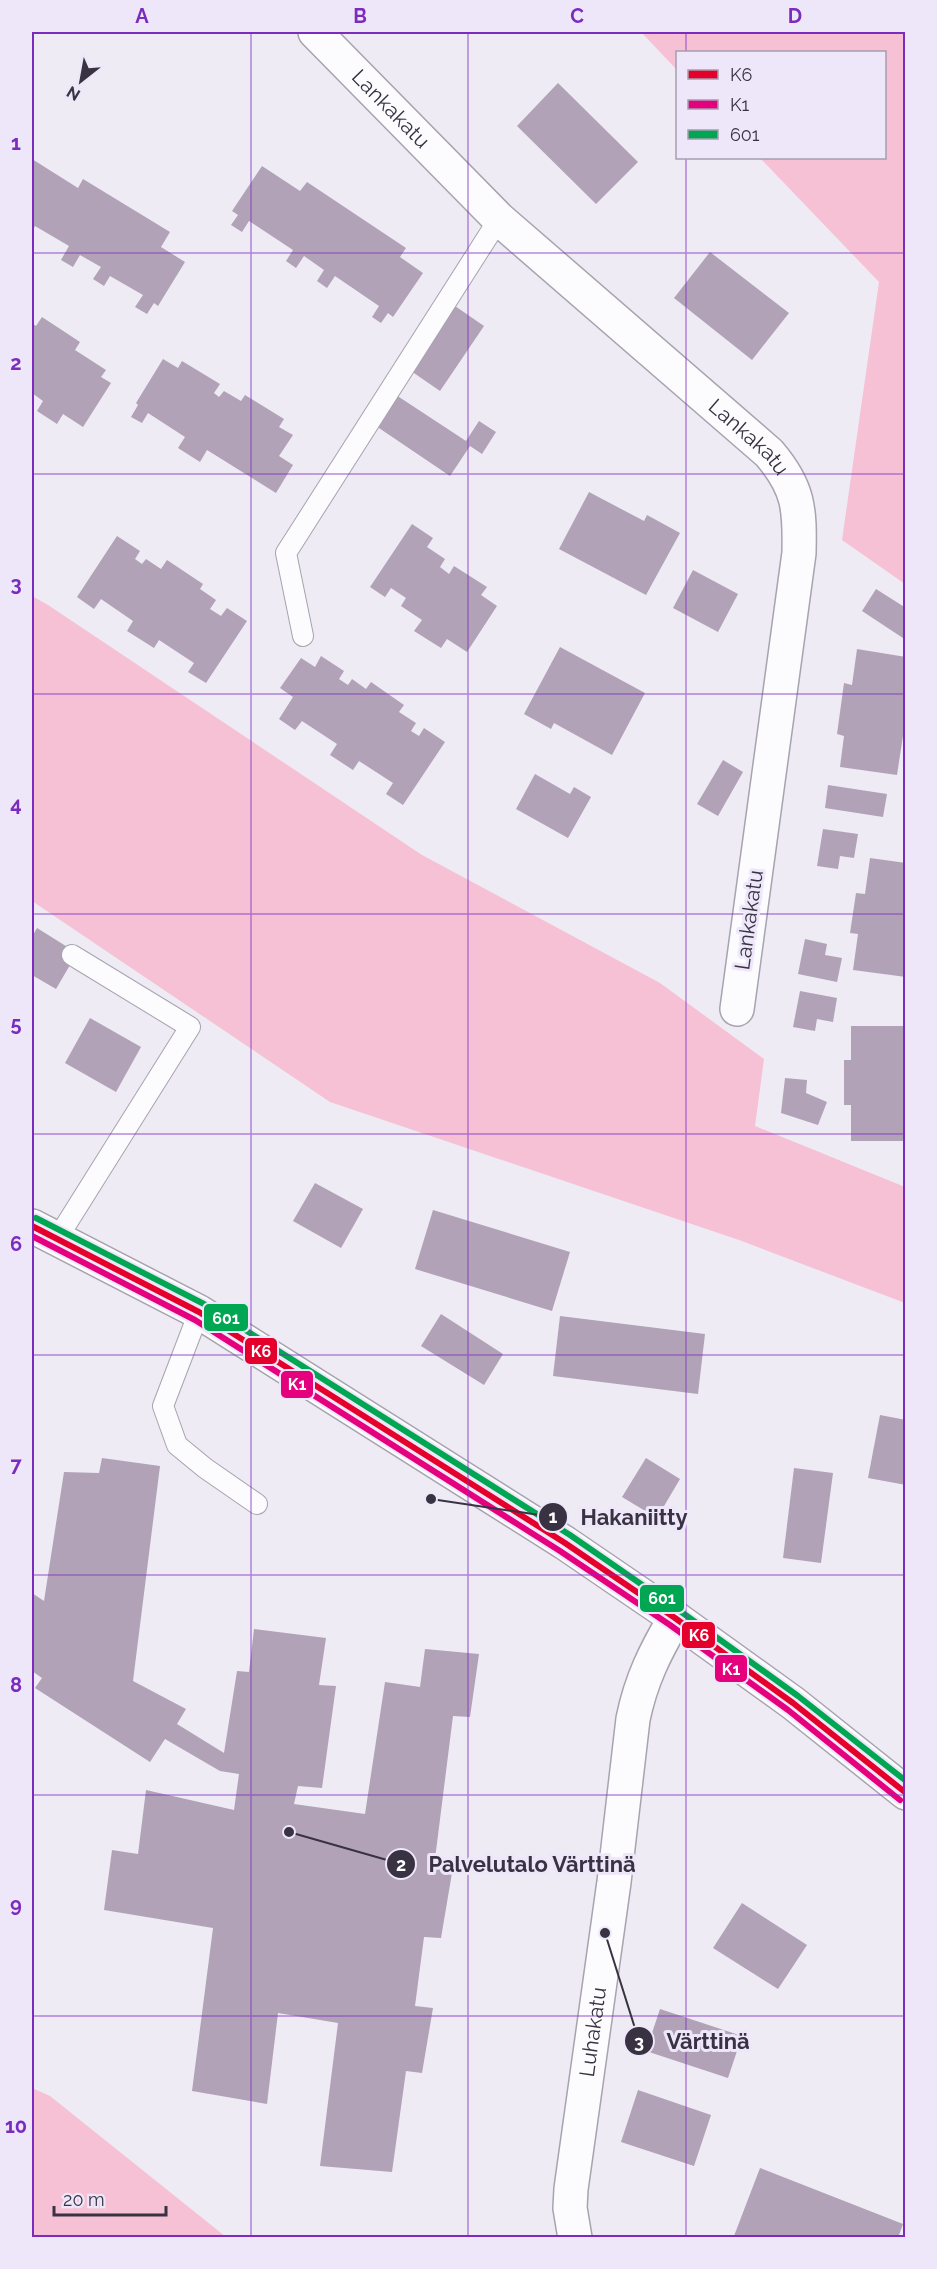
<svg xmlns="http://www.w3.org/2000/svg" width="937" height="2269" font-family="Raleway,sans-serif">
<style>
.green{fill:#f6c1d5}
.building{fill:#b1a2b7}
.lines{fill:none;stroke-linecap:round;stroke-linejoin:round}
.lane-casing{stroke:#a7a3af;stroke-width:22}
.street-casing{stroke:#a7a3af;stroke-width:36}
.secondary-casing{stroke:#a7a3af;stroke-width:36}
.lane{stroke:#fcfcfe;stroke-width:20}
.street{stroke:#fcfcfe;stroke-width:33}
.secondary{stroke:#fcfcfe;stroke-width:33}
.bus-1-casing{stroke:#ede7f9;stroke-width:10}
.bus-2-casing{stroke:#ede7f9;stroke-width:10}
.bus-3-casing{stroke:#ede7f9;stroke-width:10}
.bus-1{stroke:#e4002b;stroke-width:6}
.bus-2{stroke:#e5007d;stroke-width:6}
.bus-3{stroke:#00a651;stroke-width:6}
.grid{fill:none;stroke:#7b2cbf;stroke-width:1.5;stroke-opacity:0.55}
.labels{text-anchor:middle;stroke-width:6;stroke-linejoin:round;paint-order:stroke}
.street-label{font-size:21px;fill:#383243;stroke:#ede7f9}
.leader{fill:none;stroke:#383243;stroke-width:2}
.callout-dot{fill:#383243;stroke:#ede7f9;stroke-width:2}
.mark-label{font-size:18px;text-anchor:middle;font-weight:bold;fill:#fff}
.callout-label{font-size:22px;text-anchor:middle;font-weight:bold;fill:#383243;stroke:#ede7f9;stroke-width:6;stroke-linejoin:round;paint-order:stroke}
.line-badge{stroke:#ede7f9;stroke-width:2}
.badge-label{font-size:16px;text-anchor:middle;font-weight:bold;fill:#fff}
.neatline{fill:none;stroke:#7b2cbf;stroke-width:2}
.grid-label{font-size:20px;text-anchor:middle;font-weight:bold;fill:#7b2cbf}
</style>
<rect width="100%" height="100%" fill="#eeebf5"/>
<g class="green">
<path d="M641 32H905V584L842 540 879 282 760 158H884V52H678L677 70Z"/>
<path d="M32 596 48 605 422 855 660 983 764 1059 755 1126 905 1187V1303L739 1240 330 1102 32 901Z"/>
<path d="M32 2088 50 2096 226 2237H32Z"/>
</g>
<g class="building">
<path d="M558 83 638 162 596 204 517 126Z"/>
<path d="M32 159 78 188 83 179 170 232 161 247 185 262 158 306 154 303 147 314 135 307 143 295 110 276 104 286 93 279 101 267 80 255 73 267 61 260 69 246 35 226 32 232Z"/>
<path d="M262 166 300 191 307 182 406 248 400 257 423 273 393 317 388 313 381 323 372 317 379 306 335 276 327 288 317 281 324 270 304 256 296 268 286 261 293 250 249 221 242 232 231 225 238 215 232 211Z"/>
<path d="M710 252 789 313 752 360 674 298Z"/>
<path d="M455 306 484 326 440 391 411 371Z"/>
<path d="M42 317 80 342 75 350 106 370 101 377 111 383 83 427 63 414 57 424 37 411 43 401 32 393V323L36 326Z"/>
<path d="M163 359 178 368 182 361 220 384 214 393 219 397 224 391 241 401 245 395 284 419 279 427 293 435 279 456 293 465 276 493 207 450 200 462 178 448 185 437 148 413 142 423 131 417 138 405 136 403Z"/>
<path d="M396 395 466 441 479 421 496 432 482 454 470 446 450 476 376 426Z"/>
<path d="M589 492 644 521 647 515 680 533 646 595 559 549Z"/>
<path d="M412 524 433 538 427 547 445 559 440 567 449 574 454 566 487 587 481 595 497 606 467 652 447 639 441 648 414 631 422 620 401 606 406 598 391 588 385 597 370 587Z"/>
<path d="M117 536 140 551 135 559 142 564 146 559 161 569 167 560 203 584 200 589 216 600 210 609 221 616 227 608 247 621 206 683 188 672 194 663 159 640 154 648 127 631 133 621 101 599 94 609 77 597Z"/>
<path d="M693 570 738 594 718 632 673 608Z"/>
<path d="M876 589 906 608V640L862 611Z"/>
<path d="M560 647 645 693 612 755 554 723 551 729 524 714Z"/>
<path d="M857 649 906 657V716L897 775 840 767 844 736 837 734 844 683 852 685Z"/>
<path d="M321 656 344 671 339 679 348 685 352 679 366 689 371 682 404 705 399 712 416 723 411 731 419 736 424 728 445 742 403 805 386 794 393 783 359 761 353 770 330 755 337 744 302 721 295 730 279 719 293 697 280 688 301 658 315 667Z"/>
<path d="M723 760 743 772 718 816 697 804Z"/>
<path d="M535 774 570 794 574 787 591 797 568 838 516 809Z"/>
<path d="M828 785 887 794 883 817 825 808Z"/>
<path d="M823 829 858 834 854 858 840 856 838 869 817 866Z"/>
<path d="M870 858 906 863V977L853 970 858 934 850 933 856 893 865 894Z"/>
<path d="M37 928 77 953 56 989 32 975V937Z"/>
<path d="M805 939 827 944 825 955 842 958 837 982 798 974Z"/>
<path d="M800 991 837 998 833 1022 817 1019 815 1031 793 1027Z"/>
<path d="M90 1018 141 1047 116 1092 65 1063Z"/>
<path d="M851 1026H906V1141H851V1105H844V1060H851Z"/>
<path d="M785 1078 807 1080 806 1093 827 1102 818 1125 781 1113Z"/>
<path d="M315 1183 363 1209 341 1248 293 1221Z"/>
<path d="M433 1210 570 1252 552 1311 415 1269Z"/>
<path d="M441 1314 503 1354 484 1385 421 1346Z"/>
<path d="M560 1316 705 1334 698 1394 553 1376Z"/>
<path d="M880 1415 906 1420V1485L868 1478Z"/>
<path d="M102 1458 160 1466 133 1681 186 1709 177 1724 224 1753 237 1671 249 1672 254 1629 326 1638 319 1685 336 1686 322 1788 298 1786 294 1804 365 1814 385 1682 420 1687 425 1649 479 1654 470 1717 453 1716 434 1867H453L441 1938 424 1937 415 2006 433 2008 422 2073 406 2071 392 2172 320 2166 338 2023 278 2013 267 2104 192 2091 213 1928 104 1910 112 1850 138 1854 146 1790 234 1810 239 1774 220 1771 165 1739 150 1762 35 1688 42 1678 32 1671V1593L44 1601 64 1472 99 1473Z"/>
<path d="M646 1458 680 1479 657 1518 622 1497Z"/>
<path d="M794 1468 833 1473 821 1563 783 1558Z"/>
<path d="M742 1903 807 1945 778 1989 713 1948Z"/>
<path d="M660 2009 742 2036 728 2078 646 2051Z"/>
<path d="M638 2090 711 2115 694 2166 621 2142Z"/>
<path d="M760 2168 903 2224 898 2238 734 2236Z"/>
</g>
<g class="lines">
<g class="lane-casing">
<g id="lane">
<path d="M303 636 286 553 499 219"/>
<path d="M57 1239 190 1027 72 955"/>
<path d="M199 1312 163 1406 177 1445 205 1468 257 1504"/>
</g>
</g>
<g class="street-casing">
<g id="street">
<path id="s1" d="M315 32 499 219 769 453C799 488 800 509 799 553L737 1009"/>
<path id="s2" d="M575 2238 570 2208 571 2189 614 1882 633 1719C641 1680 655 1652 675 1618"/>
</g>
</g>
<g class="secondary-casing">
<path id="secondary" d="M32 1226 199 1312 565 1543 675 1618 793 1703 906 1793"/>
</g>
<use href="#lane" class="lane"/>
<use href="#street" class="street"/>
<use href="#secondary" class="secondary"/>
<g class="bus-1-casing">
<path id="bus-1" d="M32 1226 199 1312 565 1543 675 1618 793 1703 906 1793"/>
</g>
<g class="bus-2-casing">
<path id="bus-2" d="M32 1236 195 1320 560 1551 670 1625 788 1710 900 1800"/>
</g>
<g class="bus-3-casing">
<path id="bus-3" d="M36 1218 204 1304 570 1535 680 1611 798 1696 906 1781"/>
</g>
<use href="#bus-1" class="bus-1"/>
<use href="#bus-2" class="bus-2"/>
<use href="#bus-3" class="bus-3"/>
</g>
<path class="grid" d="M251 32V2238M468 32V2238M686 32V52M686 158V2238M32 253H906M32 474H906M32 694H906M32 914H906M32 1134H906M32 1355H906M32 1575H906M32 1795H906M32 2016H906"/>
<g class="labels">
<g class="street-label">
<text dy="7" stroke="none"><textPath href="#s1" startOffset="108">Lankakatu</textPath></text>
<text dy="7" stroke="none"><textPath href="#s1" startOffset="594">Lankakatu</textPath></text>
<text transform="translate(749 920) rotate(-82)" y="7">Lankakatu</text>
<text dy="7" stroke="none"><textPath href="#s2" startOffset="208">Luhakatu</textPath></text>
</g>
</g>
<path class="leader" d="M431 1499L553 1517M289 1832L401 1864M605 1933L639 2041"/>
<g class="callout-dot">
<circle cx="431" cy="1499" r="6"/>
<circle cx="289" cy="1832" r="6"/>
<circle cx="605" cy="1933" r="6"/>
<circle cx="553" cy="1517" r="15"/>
<circle cx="401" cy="1864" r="15"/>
<circle cx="639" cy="2041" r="15"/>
</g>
<g class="mark-label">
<text x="553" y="1523">1</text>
<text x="401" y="1871">2</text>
<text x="639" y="2048">3</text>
</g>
<g class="callout-label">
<text x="634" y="1525">Hakaniitty</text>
<text x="532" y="1872">Palvelutalo Värttinä</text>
<text x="708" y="2049">Värttinä</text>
</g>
<g class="line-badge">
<rect x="203" y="1303" width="46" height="29" rx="6" fill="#00a651"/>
<rect x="244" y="1337" width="34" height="28" rx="6" fill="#e4002b"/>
<rect x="280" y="1370" width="34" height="29" rx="6" fill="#e5007d"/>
<rect x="639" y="1584" width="46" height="29" rx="6" fill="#00a651"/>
<rect x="681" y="1621" width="35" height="28" rx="6" fill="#e4002b"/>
<rect x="714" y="1654" width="34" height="29" rx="6" fill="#e5007d"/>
</g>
<g class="badge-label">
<text x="226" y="1324">601</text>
<text x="261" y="1357">K6</text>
<text x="297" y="1390">K1</text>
<text x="662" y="1604">601</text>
<text x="699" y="1641">K6</text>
<text x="731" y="1675">K1</text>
</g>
<rect width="937" height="2269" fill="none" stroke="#ede7f9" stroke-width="66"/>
<rect x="676" y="51" width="210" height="108" fill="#ede7f9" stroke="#a59fb0" stroke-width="1.5"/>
<rect x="688" y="70" width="30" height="9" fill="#e4002b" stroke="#a59fb0" stroke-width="1.5"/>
<text x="730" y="81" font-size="18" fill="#383243">K6</text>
<rect x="688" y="100" width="30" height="9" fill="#e5007d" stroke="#a59fb0" stroke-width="1.5"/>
<text x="730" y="111" font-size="18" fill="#383243">K1</text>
<rect x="688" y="130" width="30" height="9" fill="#00a651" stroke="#a59fb0" stroke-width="1.5"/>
<text x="730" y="141" font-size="18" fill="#383243">601</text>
<g transform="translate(81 81) rotate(211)" stroke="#ede7f9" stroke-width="4.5" paint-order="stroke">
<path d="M0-4.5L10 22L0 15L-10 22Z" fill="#383243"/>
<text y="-9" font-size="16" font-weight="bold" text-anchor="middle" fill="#383243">N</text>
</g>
<path d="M54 2206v9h112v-9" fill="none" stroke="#383243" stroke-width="3"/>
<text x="63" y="2206" font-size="18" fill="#383243" stroke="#ede7f9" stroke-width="4.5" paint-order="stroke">20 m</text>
<rect x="33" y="33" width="871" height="2203" class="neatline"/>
<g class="grid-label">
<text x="142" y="23">A</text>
<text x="360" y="23">B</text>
<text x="577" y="23">C</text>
<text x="795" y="23">D</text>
<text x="16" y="150">1</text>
<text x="16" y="370">2</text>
<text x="16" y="591">3</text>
<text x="16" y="811">4</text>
<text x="16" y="1031">5</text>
<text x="16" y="1251">6</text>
<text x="16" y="1472">7</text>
<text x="16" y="1692">8</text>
<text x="16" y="1912">9</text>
<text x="16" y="2133">10</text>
</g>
</svg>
